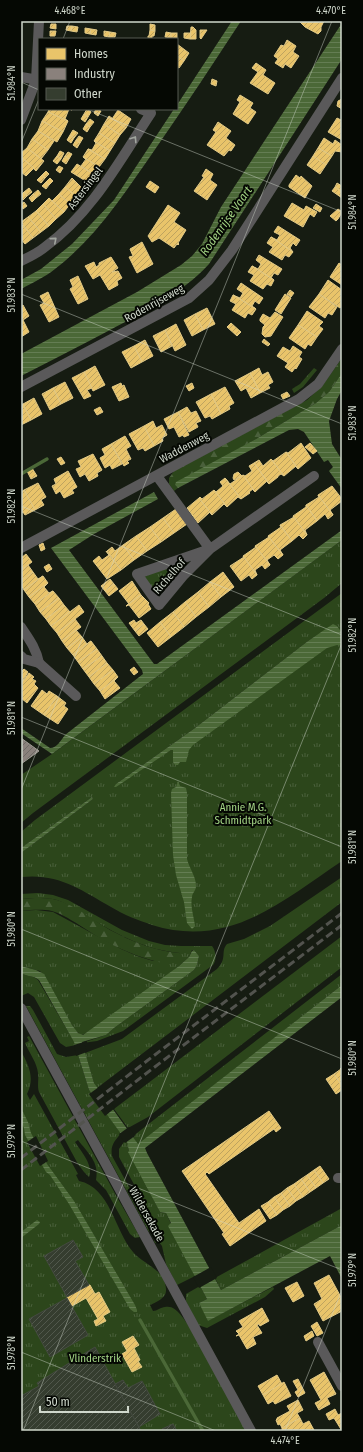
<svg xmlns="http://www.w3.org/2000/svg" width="363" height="1452" font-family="'Fira Sans Condensed',sans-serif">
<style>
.grass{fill:url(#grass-tufts);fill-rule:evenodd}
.forest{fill:url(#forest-firs)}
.water{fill:url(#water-rules)}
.pier{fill:#161c12}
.homes{fill:url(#homes-hatch);stroke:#e2ca87}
.industry{fill:url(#industry-hatch);stroke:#9f9b94}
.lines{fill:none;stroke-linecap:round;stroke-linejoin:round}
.stream{stroke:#4b6837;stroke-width:3.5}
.building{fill:url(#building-hatch);stroke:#444a40}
.street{stroke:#5a595a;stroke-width:10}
.rail{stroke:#52534e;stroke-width:3;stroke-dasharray:8 4;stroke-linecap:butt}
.oneway{stroke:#a1a59e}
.ticks{fill:none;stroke:#d0d8cc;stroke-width:1;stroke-opacity:0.45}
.labels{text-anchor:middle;stroke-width:4;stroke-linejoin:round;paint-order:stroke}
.street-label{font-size:11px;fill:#d0d8cc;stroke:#050803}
.park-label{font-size:11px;fill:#a4d586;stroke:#050803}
.water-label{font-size:12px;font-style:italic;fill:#a0d081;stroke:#050803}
.neatline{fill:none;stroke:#d0d8cc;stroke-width:1.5}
.ticks-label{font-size:10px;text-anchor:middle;fill:#d0d8cc}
</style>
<defs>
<pattern id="grass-tufts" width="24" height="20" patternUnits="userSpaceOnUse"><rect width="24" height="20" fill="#2c461b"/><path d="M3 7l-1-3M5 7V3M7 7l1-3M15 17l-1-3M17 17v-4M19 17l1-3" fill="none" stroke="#4a603b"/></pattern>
<pattern id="forest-firs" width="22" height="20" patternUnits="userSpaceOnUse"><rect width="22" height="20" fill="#2c461b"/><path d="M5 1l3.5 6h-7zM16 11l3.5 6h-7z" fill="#4a603b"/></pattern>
<pattern id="water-rules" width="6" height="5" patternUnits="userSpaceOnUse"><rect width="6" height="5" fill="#4b6837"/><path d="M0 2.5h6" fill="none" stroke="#647d53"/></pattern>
<pattern id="homes-hatch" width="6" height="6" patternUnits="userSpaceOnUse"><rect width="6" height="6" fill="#e9c46a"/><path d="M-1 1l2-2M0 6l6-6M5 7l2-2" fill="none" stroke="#bea35f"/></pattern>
<pattern id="industry-hatch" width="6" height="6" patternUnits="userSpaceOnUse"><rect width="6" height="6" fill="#8a817c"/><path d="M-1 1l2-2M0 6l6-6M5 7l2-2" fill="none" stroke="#6f6b66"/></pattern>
<pattern id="building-hatch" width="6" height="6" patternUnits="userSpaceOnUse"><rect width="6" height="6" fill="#353d2f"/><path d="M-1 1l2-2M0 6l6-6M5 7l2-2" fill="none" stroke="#51584c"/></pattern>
</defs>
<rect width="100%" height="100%" fill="#161c12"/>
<g class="grass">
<path d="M314 368 317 370 303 387 294 393 292 389 300 384Z"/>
<path d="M342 540V583L324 598 33 813 21 823V775L55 752Z"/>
<path d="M171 566 177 574 157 597 143 577Z"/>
<path d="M342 593V861C282 901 230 949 152 925 138 920 124 915 111 907 80 889 58 873 21 877V853L93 799 92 797 21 848V832L35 820ZM320 633 171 750 116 784 195 728 308 641Z"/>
<path d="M342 877V902L97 1088 94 1083 85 1053 122 1039 217 969C228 958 220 952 227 944L244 939 270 926Z"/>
<path d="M38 893 53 895 68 900 122 930 149 941 165 945 181 946H212C216 951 217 960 213 965L123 1031 97 1041 82 1043 106 1035 114 1028 194 970 197 965 199 956 194 950H192L189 957 179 966C166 976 90 1035 81 1035L76 1031 72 1025 40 971 21 966V911L36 910 53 912 121 949 137 956 153 961 180 953C146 950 118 935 90 918 79 912 69 904 57 900 46 897 33 898 21 899V894Z"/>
<path d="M342 936V967L148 1117 128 1128 114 1109Z"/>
<path d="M21 973C27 977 33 975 38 980L76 1045 66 1047 60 1043 34 997 28 993 21 996C23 988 21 981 21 973Z"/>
<path d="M342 974V985L138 1145 133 1137 137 1133Z"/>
<path d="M26 1006H30L33 1010 57 1054 66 1057 78 1055 89 1090 121 1133C115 1141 110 1145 112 1156L149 1223 150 1228 149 1232Z"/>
<path d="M29 1036 118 1199 140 1237 135 1238 130 1234 106 1190 96 1180C100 1162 87 1152 78 1140L75 1142C81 1151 94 1166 89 1177L84 1172 78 1164 39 1092C37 1086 39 1079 38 1073 37 1063 30 1054 26 1045L25 1043 29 1041 27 1037Z"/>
<path d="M21 1051C29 1066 35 1078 27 1094L30 1100 34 1094 78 1174 76 1175 79 1181C110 1187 115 1231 133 1252 144 1265 165 1269 166 1289 167 1298 156 1302 150 1305L153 1311C157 1311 161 1307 165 1307 176 1304 184 1320 190 1327L247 1431H21Z"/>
<path d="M124 1142H127L129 1151 160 1212 166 1213 195 1276 177 1285 166 1264 162 1246 159 1242 155 1243 154 1241 160 1236 159 1230 119 1157V1149Z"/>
<path d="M342 1208V1225L221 1290 215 1278Z"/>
<path d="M200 1286 207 1299 199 1303 209 1320 273 1287 274 1289 265 1297 207 1328 198 1325 186 1301V1294Z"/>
</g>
<g class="forest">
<path d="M342 358V373L329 392 316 403 256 439 175 485 178 488 174 491 169 484V478L174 471 307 400 323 385Z"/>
<path d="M35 898C42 898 50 898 57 900 76 906 93 920 110 930 133 942 155 951 180 953L168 964C146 960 126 952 105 941 90 933 67 915 52 911 42 909 31 910 21 911V899Z"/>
</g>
<g class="water">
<path d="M232 21H241C213 64 185 106 156 148 126 191 97 237 55 269 45 277 32 283 21 289V280L41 269 72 244 114 200 174 109H177V105Z"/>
<path d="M342 23V59L209 264C180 295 147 310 110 330 81 345 51 361 21 376V354L137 292 181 265 192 256 202 244 221 207Z"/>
<path d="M342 373V390L337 399 329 421 332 444 342 460V489L329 471 333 467 328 460 324 462 304 432 298 429 289 430 178 488 175 485 176 482 256 439 316 403 329 392Z"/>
<path d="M154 492 158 499 94 534 69 550 148 656 154 664H157L342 530V540L52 754 21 733V728L50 748C57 748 61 740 65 735L143 674 142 670 51 548Z"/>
<path d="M333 624 337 626 342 633V646L337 645 327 648 193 745 189 750 186 762H180L178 765H175L173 762V750H171L116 787H114L116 784 195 728 308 641Z"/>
<path d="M178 781 180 786 186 788 187 793V859C189 868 196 876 196 886 196 891 192 893 192 897 190 906 194 917 195 926L192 929 187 923 184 902 176 875 173 855 171 793 172 789 176 787Z"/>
<path d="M92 797 93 799 21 853V848Z"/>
<path d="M194 950 199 956 197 965 194 970 114 1028 106 1035 82 1042 94 1083 138 1144 342 985V997L145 1148 147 1153 221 1290 342 1225V1279L330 1256 208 1321 199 1303 207 1299 168 1226 171 1223 166 1213 160 1212 128 1152 129 1151 127 1142 89 1090 74 1042 39 980C33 975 27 977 21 973V966L36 970 44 974 72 1025 78 1033 83 1035 179 966 189 957 192 951Z"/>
<path d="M21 1108 28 1122 31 1133 47 1164 74 1201 135 1305 137 1310V1312H134L130 1309 69 1204 50 1175 46 1172 25 1135 24 1128 21 1122Z"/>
<path d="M37 1220 40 1222 39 1224 21 1238V1232Z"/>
</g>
<g class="pier">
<path d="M87 1041V1043H84L87 1052 76 1056 74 1045Z"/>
<path d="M99 1087 115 1108 105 1116 89 1094Z"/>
<path d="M129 1127 135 1136 125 1143 119 1134Z"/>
<path d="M36 1136 48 1161 40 1166 27 1142Z"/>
<path d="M211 1267 217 1278 199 1288 193 1277Z"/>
</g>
<g class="homes">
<path d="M299 21H324L321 27V31L318 34 305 27Z"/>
<path d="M51 24H56V29L50 28Z"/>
<path d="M150 24 155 25V31L150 30Z"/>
<path d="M67 26H72L71 31 66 30Z"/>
<path d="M72 26 78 27 77 32 71 31Z"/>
<path d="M191 27H193L196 30V39H190Z"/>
<path d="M85 28 91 29 90 34 85 33Z"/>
<path d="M91 29 97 30 96 35 90 34Z"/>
<path d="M150 30 155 31 154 36H152V38H148V36H149Z"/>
<path d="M200 30H207L201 39 200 38Z"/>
<path d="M50 31H56L55 36H50Z"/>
<path d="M104 31 110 32 109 37 104 36Z"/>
<path d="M110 32 116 33 115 37H109Z"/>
<path d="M166 32 171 33V38L165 37Z"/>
<rect x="171" y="33" width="6" height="5"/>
<path d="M184 33H191L190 39 184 38Z"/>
<path d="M287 40 296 46 293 52 299 56 291 68 285 64 283 68 275 63 278 59 274 56 281 45 284 46Z"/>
<path d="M177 44 189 53 184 61 177 56Z"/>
<path d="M177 56 184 61 179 68 177 67Z"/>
<path d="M256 63 266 70 263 75 275 83 268 94 250 83 258 72 252 68Z"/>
<path d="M212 79 217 81 216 86 211 84Z"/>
<path d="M240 95 253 103 250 108 256 112 248 124 233 114 240 102 237 100Z"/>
<path d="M342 99V109L337 106 338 101Z"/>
<path d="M49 109H70L72 110 69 109 65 119 68 121 48 112Z"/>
<path d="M87 109 91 112 88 117 84 114Z"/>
<path d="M96 109 101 111 98 116 94 113Z"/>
<path d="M118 110 131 119 126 128 112 119Z"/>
<path d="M48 112 68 121 63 132 42 121Z"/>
<path d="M84 114 88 117 85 122 81 119Z"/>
<path d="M109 116 126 128 120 135 104 124Z"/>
<path d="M337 118 341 120 342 118V140L328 132Z"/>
<path d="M90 119 94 122 90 127 86 124Z"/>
<path d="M42 121 63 132 57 142 38 131Z"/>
<path d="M218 122 231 131 226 138 235 145 231 151 229 150 224 156 207 145 216 132 213 130Z"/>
<path d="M86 124 90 127 87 132 83 129Z"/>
<path d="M104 124 120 135 115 143 99 133Z"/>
<path d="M73 130 78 133 74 138 70 135Z"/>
<path d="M38 131 54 141 48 150 32 139Z"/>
<path d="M99 133 115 143 110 151 94 141Z"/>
<path d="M70 135 74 138 71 143 67 140Z"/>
<path d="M79 136 83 138 80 143 76 140Z"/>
<path d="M324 138 333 144 335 140 342 145V152L335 151 332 156 318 148Z"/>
<path d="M32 139 48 150 41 159 27 148Z"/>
<path d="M76 140 80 143 77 148 73 145Z"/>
<path d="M94 141 110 151 105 159 88 149 92 150 96 143Z"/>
<path d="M27 148 44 161 36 171 21 157V153Z"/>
<path d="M318 148 332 156 326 165 313 156Z"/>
<path d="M88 149 105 159 99 167 83 157Z"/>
<path d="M60 151 64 153 61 159 57 156Z"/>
<path d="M68 152 72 154 69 159 65 156Z"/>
<path d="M57 156 61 159 57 164 53 161Z"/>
<path d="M65 156 69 159 66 164 62 161Z"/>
<path d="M313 156 326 165 320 174 307 165Z"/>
<path d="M21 157 34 168 26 176 21 172Z"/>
<path d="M83 157 99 167 95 175 81 166 86 159Z"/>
<path d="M77 164 95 175 89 183 71 172Z"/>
<path d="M59 166 63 168 60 173 56 170Z"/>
<path d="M206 169 213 174 210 180 217 185 207 200 194 191 204 177 202 176Z"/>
<path d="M46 171 49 174 45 178 42 175Z"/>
<path d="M42 175 45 178 41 183 37 180Z"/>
<path d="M296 175 300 178 301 176 312 186 305 198 289 187V185Z"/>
<path d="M50 178 53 181 49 185 46 182Z"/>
<path d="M72 178 83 189 77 197 65 187Z"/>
<path d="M150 181 159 187 155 193 146 187Z"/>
<path d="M46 182 49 185 46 189 42 186Z"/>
<path d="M337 183 342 186V192L335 187Z"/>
<path d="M65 187 77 197 70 204 59 194Z"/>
<path d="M335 187 342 192V198L332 191Z"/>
<path d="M29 188 32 192 27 196 24 192Z"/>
<path d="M38 190 41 194 36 198 33 194Z"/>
<path d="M24 192 27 196 23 200 21 195Z"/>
<path d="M33 194 36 198 32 202 29 198Z"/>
<path d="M59 194 70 204 64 212 52 201Z"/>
<path d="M49 198 64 212 56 219 43 204Z"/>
<path d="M24 202 27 206 23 209 21 204Z"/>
<path d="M292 203 304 210 306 206 317 212 314 217 310 214 303 227 284 216Z"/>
<path d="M43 204 56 219 49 226 36 211Z"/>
<path d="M316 204 322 208 320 212 313 208Z"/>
<path d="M168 205 180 213 174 222 186 230 178 243 179 244 178 245 177 244 174 248 159 238 152 242 148 236Z"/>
<path d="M338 209 341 211V214L338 219 336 221 330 216Z"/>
<path d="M36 211 49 226 41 232 28 217Z"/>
<path d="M28 217 41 232 33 238 21 222Z"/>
<path d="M23 225 33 238 25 244 21 239V227Z"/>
<path d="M278 226 300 240 296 246 293 243 290 248 293 252 271 237 277 240 280 235 274 232Z"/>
<path d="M271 237 293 252 289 257 285 255 282 260 269 252 273 247 267 243Z"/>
<path d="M142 242 153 264 137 273 129 257 133 256 130 249Z"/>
<path d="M259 255 282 269 278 275 274 273 271 278 274 280 252 266 258 269 261 264 256 260Z"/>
<path d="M111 257 118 268 112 272 118 271 122 278 117 281 118 285 109 290 100 275 93 279 85 266 94 262 96 267 99 265V263Z"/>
<path d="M339 263 342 265V285L330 277Z"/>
<path d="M252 266 274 280 271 286 267 284 263 289 250 281 254 275 248 272Z"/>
<path d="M78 276 88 299 78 304 70 289 73 287 70 280Z"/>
<path d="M328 280 342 290 340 296 342 297 341 301 342 305 340 308 319 294Z"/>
<path d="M241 283 263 298 259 304 255 301 252 306 256 309 233 295 240 298 243 293 237 289Z"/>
<path d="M290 290 294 293 291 297 287 294Z"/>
<path d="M48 292 59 317 49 322 40 305 44 303 40 296Z"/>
<path d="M285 294 291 298 281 314 275 310Z"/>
<path d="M319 294 337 307 332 315 328 313 325 318 309 307Z"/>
<path d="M233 295 256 309 252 315 248 313 245 318 232 310 236 304 230 301Z"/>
<path d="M23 305 29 316 23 320 29 332 21 337V306Z"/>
<path d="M207 308 215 324 203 330 195 314Z"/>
<path d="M307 311 323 322 319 326 323 329 317 337 298 325Z"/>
<path d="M275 312 283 317 271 336 265 337 262 334 263 327 265 325 260 321V319L263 314 270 318Z"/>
<path d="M195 314 203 330 192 336 184 320Z"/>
<path d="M231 323 241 332 237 336 227 327Z"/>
<path d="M176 324 186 345 175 351 165 330Z"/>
<path d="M298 325 317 337 311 346 308 344 305 349 289 338Z"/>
<path d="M165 330 172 346 161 352 153 336Z"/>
<path d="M264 339 270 344 268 346 262 342Z"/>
<path d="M145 340 153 356 142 362 134 346Z"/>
<path d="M134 346 142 362 131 368 122 352Z"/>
<path d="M293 346 302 352 299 357 302 359 296 369 295 368 292 372 285 367 288 363 277 356 283 347 290 351Z"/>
<path d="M95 366 105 385 93 391 84 372Z"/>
<path d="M259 368 262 375 268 372 273 382 268 385 270 388 260 393 250 373Z"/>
<path d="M84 372 92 388 87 390 91 396 84 399 72 378Z"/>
<path d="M250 373 260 393 251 398 246 388 241 391 235 381Z"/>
<path d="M65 382 73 398 61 404 53 388Z"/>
<path d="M121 383 122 386 124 385 129 397 119 401 112 387Z"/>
<path d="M192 383 194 388 189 391 186 386Z"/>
<path d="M225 387 234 403 229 406 230 409 221 414 211 394Z"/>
<path d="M53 388 61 404 50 410 42 394Z"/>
<path d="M287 392 290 396 283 399 281 395Z"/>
<path d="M211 394 221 414 212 419 210 416 205 418 196 402Z"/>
<path d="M34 398 42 414 31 420 23 404Z"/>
<path d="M23 404 31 420 21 425V405Z"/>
<path d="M100 407 103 412 97 415 94 410Z"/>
<path d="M187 407 191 413 196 411 201 421 196 423 198 427 189 432 178 412Z"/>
<path d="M178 412 189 435 184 437 183 435 179 437 174 427 169 429 164 419Z"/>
<path d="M153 421 156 428 162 425 167 435 162 438 163 441 154 446 144 426Z"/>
<path d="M144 426 154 446 145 451 143 448 138 450 129 434Z"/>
<path d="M125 436 131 446 126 449 131 459 127 461 129 463 124 466 111 444Z"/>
<path d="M301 443 311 458 298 469 286 452 288 453Z"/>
<path d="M310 443 317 451 313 454 305 447Z"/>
<path d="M111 444 122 464 112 469 110 465 105 468 100 458 105 455 102 449Z"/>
<path d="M286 452 298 469 296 466 284 476 271 459 273 461Z"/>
<path d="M93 454 102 470 97 473 98 476 89 481 85 474 80 477 76 469 81 467 78 461Z"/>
<path d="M61 457 65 463 61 465 57 459Z"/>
<path d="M271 459 284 476 281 474 278 476V477L269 484 254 463 259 460 263 466Z"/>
<path d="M254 463 269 484 267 481 255 492 243 475 245 476 252 471 249 466Z"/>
<path d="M32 468 37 476 31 479 27 471Z"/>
<path d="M68 471 77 487 72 490 74 493 64 498 60 491 56 494 52 486 56 484 54 479Z"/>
<path d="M238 472 242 476 234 480 233 478 234 474Z"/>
<path d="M243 475 255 492 253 489 249 492 250 493 241 499 225 478 230 484Z"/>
<path d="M225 478 241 499 238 497 227 507 214 490 216 492 223 486 220 482Z"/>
<path d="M38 483 46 497 41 500 44 505 35 510 24 490Z"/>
<path d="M332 486 342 499V501L330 510 333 515 318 495Z"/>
<path d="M24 490 35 510 25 515 23 512 21 513V492Z"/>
<path d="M214 490 227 507 224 504 212 515 199 498 200 497 202 499Z"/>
<path d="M318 495 333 515 328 519 325 514 317 521 306 505 319 497Z"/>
<path d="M199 498 212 515 210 512 198 523 187 508Z"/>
<path d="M306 505 317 521 305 530 307 535 293 516 306 507Z"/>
<path d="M176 509 187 524 174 533 163 518Z"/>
<path d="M293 516 307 535 303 539 299 535 292 541 280 525 294 517Z"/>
<path d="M163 518 174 533 161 542 150 527Z"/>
<path d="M280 525 292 541 280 550 283 555 268 536 281 527Z"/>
<path d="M150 527 161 542 147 551 136 536Z"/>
<path d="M136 536 147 551 134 560 123 545Z"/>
<path d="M268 536 283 555 278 559 274 555 267 560 270 565 255 546 269 537Z"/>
<path d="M43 543 45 549 41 551 39 545Z"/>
<path d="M123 545 134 560 121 570 107 551 112 547 115 551Z"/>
<path d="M255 546 270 565 265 569 262 565 255 570 257 575 243 556 256 547Z"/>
<path d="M106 551 121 570 107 579 93 561 99 556 102 560 109 555Z"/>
<path d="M26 554 32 562 21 570V558Z"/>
<path d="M243 556 257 575 252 579 249 575 241 581 230 566 244 557Z"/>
<path d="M49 564 52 569 47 572 44 567Z"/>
<path d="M28 565 33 572 21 581V570Z"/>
<path d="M33 572 38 579 43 576 24 590 21 585V581Z"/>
<path d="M223 572 234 587 221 597 210 582Z"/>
<path d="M43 576 48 583 29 597 24 590Z"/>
<path d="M110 579 114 584 105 591 101 586Z"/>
<path d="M132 581 141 595 126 606 129 604 119 591Z"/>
<path d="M210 582 221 597 209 607 198 592Z"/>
<path d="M48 583 44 587 49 593 53 591 35 604 29 597Z"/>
<path d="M114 584 118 589 109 596 105 591Z"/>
<path d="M53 591 59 598 40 612 35 604Z"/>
<path d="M198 592 209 607 196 617 185 602Z"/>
<path d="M141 595 149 603 148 604 151 609 139 618 129 605 126 606Z"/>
<path d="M59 598 64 605 46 619 40 612Z"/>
<path d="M185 602 196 617 184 627 173 612Z"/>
<path d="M64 605 70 612 51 626 46 619Z"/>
<path d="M79 605 84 612 57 633 51 626Z"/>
<path d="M173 612 184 627 171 637 160 622Z"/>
<path d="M75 619 81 627 62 641 57 633Z"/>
<path d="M134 620 136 623 141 620 144 624 135 631 129 623Z"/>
<path d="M160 622 171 637 158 647 147 633Z"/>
<path d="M144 624 148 629 139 636 135 631Z"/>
<path d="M76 630 82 637 67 648 62 641Z"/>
<path d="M82 637 87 644 91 641 73 655 67 648Z"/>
<path d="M91 641 97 649 78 662 73 655Z"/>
<path d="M97 649 102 656 83 669 78 662Z"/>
<path d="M102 656 107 663 89 677 83 669Z"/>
<path d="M107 663 113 670 94 684 89 677Z"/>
<path d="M134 667 138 672 134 675 130 670Z"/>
<path d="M24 669 28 672 21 684V671H22Z"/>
<path d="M113 670 118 677 100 691 94 684Z"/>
<path d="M29 673 34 677 32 679 36 681 34 684 38 688 27 703 21 698V684Z"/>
<path d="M118 677 114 681 120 688 105 699 100 691Z"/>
<path d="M42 690 47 694 49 691 57 696 44 715 31 706Z"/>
<path d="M57 696 66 703 64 706 68 709 58 724 44 715Z"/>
<path d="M340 1068 342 1070V1086L334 1074 341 1069Z"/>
<path d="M334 1074 342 1086V1090L336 1094 326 1079Z"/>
<path d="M269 1111 281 1128 276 1132 274 1129 209 1174 207 1172 205 1174 239 1223 259 1209 266 1221 230 1246 222 1234 224 1233 182 1171Z"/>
<path d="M320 1166 329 1179 323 1183 314 1170Z"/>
<path d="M314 1170 323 1183 316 1188 307 1175Z"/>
<path d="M307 1175 316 1188 310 1192 301 1179Z"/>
<path d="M301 1179 310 1192 303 1197 294 1184Z"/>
<path d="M294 1184 303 1197 296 1201 287 1188Z"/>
<path d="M287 1188 296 1201 290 1206 281 1193Z"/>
<path d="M281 1193 290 1206 283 1210 274 1197Z"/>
<path d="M274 1197 283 1210 277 1215 268 1202Z"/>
<path d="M268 1202 277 1215 270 1219 261 1206Z"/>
<path d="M329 1275 342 1299V1311L323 1321 314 1304 322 1299 314 1283Z"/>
<path d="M297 1282 304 1296 293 1302 285 1288Z"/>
<path d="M89 1285H90L95 1294 99 1292 110 1312 103 1316 106 1321 96 1326 94 1321 98 1319 86 1298 72 1306 67 1297Z"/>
<path d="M262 1308 269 1321 260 1326 259 1324 257 1325 262 1333 253 1337 256 1344 247 1349 239 1335 236 1336 239 1334 236 1331 243 1327 239 1321Z"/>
<path d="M317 1322 323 1333 317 1336 311 1326Z"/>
<path d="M312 1331 314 1336 306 1341 304 1336Z"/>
<path d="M133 1336 139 1345 134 1348 140 1360 138 1361 142 1367 132 1372 122 1354 127 1351 122 1342Z"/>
<path d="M324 1372 336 1394 327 1398 330 1404 319 1410 315 1403 321 1400 310 1380Z"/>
<path d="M277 1375 282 1384 263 1395 258 1386Z"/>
<path d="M298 1379 305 1393 298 1397 295 1392 298 1390 293 1381Z"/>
<path d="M284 1382 291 1396 275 1404 273 1401 268 1404 263 1395Z"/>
<path d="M298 1400 303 1410 297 1413 300 1418 282 1428 280 1424 278 1425 276 1420 277 1419V1418L290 1411 287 1406Z"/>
<path d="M335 1409 338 1415 342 1413V1431L334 1418 329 1420 326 1414Z"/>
<path d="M300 1418 303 1424 309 1421 314 1430 282 1431V1428Z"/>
</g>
<path class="industry" d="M21 738 39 751 21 764Z"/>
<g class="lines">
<g class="stream">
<path d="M21 474 47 459"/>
<path d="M140 1320 203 1431"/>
</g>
</g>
<g class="building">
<path d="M73 1240 83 1257 75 1261 89 1285 67 1297 44 1256Z"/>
<path d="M67 1298 88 1335 50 1357 29 1319Z"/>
<path d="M95 1347 141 1431H21V1396L39 1386 37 1383Z"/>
<path d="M123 1380 128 1388 142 1381 160 1414 139 1427 115 1384Z"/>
<path d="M173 1424 177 1431H163L162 1429Z"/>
</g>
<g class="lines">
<g class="street">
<path d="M21 77 39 80"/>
<path d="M21 120 36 80 39 21"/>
<path d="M21 261C29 257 38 253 45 247 92 213 120 160 151 113L141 109"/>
<path d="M21 387 189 298 209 280 232 250 342 78"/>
<path d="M157 476 210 549 137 574 159 605 183 576 210 549 314 476"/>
<path d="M21 548 299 399 318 384 342 349"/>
<path d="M21 627C29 639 36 648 39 663"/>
<path d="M21 656 24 659 39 663 76 696"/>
<path d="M21 1008 251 1431"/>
<path d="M338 1178H342"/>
<path d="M318 1342 342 1386"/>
</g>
<g class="rail">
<path d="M21 1158 152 1057 342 913"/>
<path d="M21 1170 152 1069 342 925"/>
</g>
</g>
<defs><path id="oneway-chevron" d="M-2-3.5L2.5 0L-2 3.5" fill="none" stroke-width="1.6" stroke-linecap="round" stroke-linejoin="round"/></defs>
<g class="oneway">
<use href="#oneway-chevron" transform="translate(134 139) rotate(-57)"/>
<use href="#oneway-chevron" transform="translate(54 240) rotate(-41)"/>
</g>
<path class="ticks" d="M63 39 70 21M21 82 39 90M87 109 342 212M21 143 39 99M21 294 342 424M21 506 342 635M21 717 342 847M21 790 332 21M21 929 342 1059M21 1141 342 1270M21 1352 216 1431M23 1431 342 643M285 1431 342 1290"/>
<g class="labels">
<g class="street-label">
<text transform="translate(85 188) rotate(-53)" y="4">Astersingel</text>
<text transform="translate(154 303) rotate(-29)" y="4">Rodenrijseweg</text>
<text transform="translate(184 447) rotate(-28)" y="4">Waddenweg</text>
<text transform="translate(169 576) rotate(-49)" y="4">Richelhof</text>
<text transform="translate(147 1214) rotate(61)" y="4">Wildersekade</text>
</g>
<g class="park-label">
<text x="243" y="811">Annie M.G.<tspan x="243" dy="13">Schmidtpark</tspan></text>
<text x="95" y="1362">Vlinderstrik</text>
</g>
<g class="water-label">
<text transform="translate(226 221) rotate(-55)" y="4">Rodenrijse Vaart</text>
</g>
</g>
<rect width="363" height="1452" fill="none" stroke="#050803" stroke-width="44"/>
<rect x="38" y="38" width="140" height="72" fill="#050803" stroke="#565b53"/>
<rect x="46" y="48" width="20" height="12" fill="#e9c46a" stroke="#565b53"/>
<text x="74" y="58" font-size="12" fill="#d0d8cc">Homes</text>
<rect x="46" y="68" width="20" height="12" fill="#8a817c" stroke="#565b53"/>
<text x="74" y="78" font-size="12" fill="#d0d8cc">Industry</text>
<rect x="46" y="88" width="20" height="12" fill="#353d2f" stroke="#565b53"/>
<text x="74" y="98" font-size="12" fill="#d0d8cc">Other</text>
<path d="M40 1406v6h88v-6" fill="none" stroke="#d0d8cc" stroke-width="2"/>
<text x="46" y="1406" font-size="12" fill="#d0d8cc" stroke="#050803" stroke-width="3" paint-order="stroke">50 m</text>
<rect x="22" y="22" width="319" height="1408" class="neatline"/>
<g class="ticks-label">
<text x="70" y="14">4.468°E</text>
<text x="331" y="14">4.470°E</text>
<text transform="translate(11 83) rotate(-90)" y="4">51.984°N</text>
<text transform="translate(352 212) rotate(-90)" y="4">51.984°N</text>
<text transform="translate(11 295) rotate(-90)" y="4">51.983°N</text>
<text transform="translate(352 423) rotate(-90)" y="4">51.983°N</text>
<text transform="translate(11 506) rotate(-90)" y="4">51.982°N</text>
<text transform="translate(352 635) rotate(-90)" y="4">51.982°N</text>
<text transform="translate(11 718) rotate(-90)" y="4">51.981°N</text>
<text transform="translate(352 847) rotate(-90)" y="4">51.981°N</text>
<text transform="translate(11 929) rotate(-90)" y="4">51.980°N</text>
<text transform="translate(352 1058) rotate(-90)" y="4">51.980°N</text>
<text transform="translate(11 1141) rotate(-90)" y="4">51.979°N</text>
<text transform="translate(352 1270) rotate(-90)" y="4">51.979°N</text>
<text transform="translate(11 1353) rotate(-90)" y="4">51.978°N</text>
<text x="285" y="1444">4.474°E</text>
</g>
</svg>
